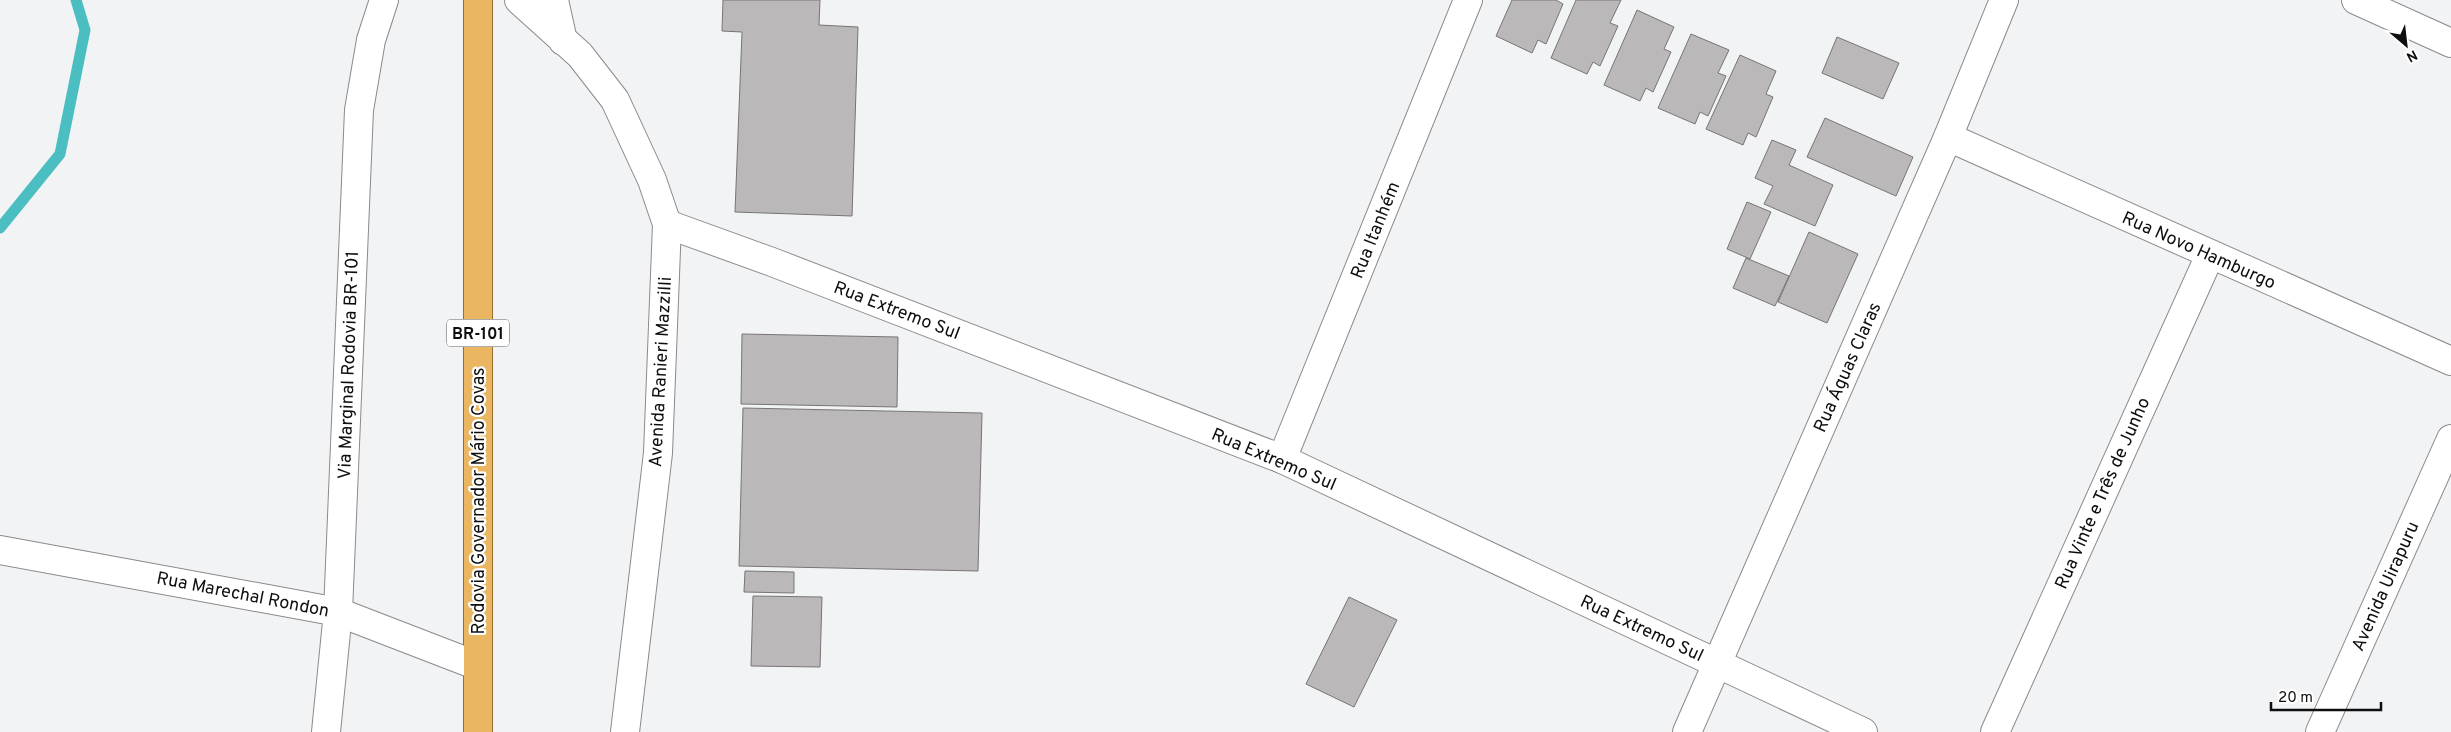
<svg xmlns="http://www.w3.org/2000/svg" width="2451" height="732" font-family="Overpass,sans-serif">
<style>
.lines{fill:none;stroke-linecap:round;stroke-linejoin:round}
.stream{stroke:#4abec0;stroke-width:11}
.building{fill:#bbb8ba;stroke:#777476}
.minor-casing{stroke:#8a8a8c;stroke-width:30}
.trunk-casing{stroke:#9a6f2c;stroke-width:30}
.minor{stroke:#fff;stroke-width:28}
.trunk{stroke:#eab662;stroke-width:28}
.labels{text-anchor:middle;stroke-width:4.5;stroke-linejoin:round;paint-order:stroke}
.shield{fill:#fff;stroke:#565657;stroke-width:1}
.shield-label{font-size:16px;font-weight:bold;fill:#0e0e0f}
.street-label{font-size:18px;fill:#0e0e0f;stroke:#fff}
</style>
<rect width="100%" height="100%" fill="#f2f3f5"/>
<g class="lines">
<path class="stream" d="M0 228 60 154 85 30 76 0"/>
</g>
<g class="building">
<path d="M723 0H820L819 25 858 27 852 216 735 212 742 32 722 31Z"/>
<path d="M1512 0H1556L1563 4 1546 44 1538 40 1532 53 1496 36Z"/>
<path d="M1576 0H1621L1610 23 1618 26 1600 66 1593 62 1587 74 1551 58Z"/>
<path d="M1637 10 1674 27 1664 49 1671 52 1653 92 1646 88 1640 101 1604 85Z"/>
<path d="M1691 34 1729 50 1718 73 1726 76 1708 116 1700 112 1695 124 1658 108Z"/>
<path d="M1837 37 1899 63 1883 99 1822 73Z"/>
<path d="M1740 55 1776 71 1766 94 1773 97 1756 137 1748 133 1743 145 1706 129Z"/>
<path d="M1825 118 1913 157 1896 196 1807 157Z"/>
<path d="M1772 140 1796 150 1789 165 1833 185 1815 226 1764 204 1773 186 1755 178Z"/>
<path d="M1747 202 1771 212 1750 259 1727 249Z"/>
<path d="M1809 232 1858 254 1827 323 1778 302Z"/>
<path d="M1746 258 1789 276 1775 306 1733 288Z"/>
<path d="M742 334 898 337 897 407 741 404Z"/>
<path d="M743 408 982 413 978 571 739 566Z"/>
<path d="M745 571 794 572V593L744 592Z"/>
<path d="M753 596 822 597 820 667 751 666Z"/>
<path d="M1349 597 1397 620 1354 707 1306 684Z"/>
</g>
<g class="lines">
<g class="minor-casing">
<g id="minor">
<path d="M519 0 580 55 615 100 652 180 667 224 658 453 625 732"/>
<path d="M554 0 563 41"/>
<path d="M2356 0 2451 43"/>
<path d="M1948 137 2451 361"/>
<path d="M667 224 772 262 1282 459 1863 732"/>
<path d="M1282 459 1468 0"/>
<path d="M0 550 338 612 478 666"/>
<path d="M326 732 338 612 359 110 371 40 384 0"/>
<path d="M1687 732 1948 137 2004 0"/>
<path d="M1995 732 2210 255"/>
<path d="M2320 732 2451 439"/>
</g>
</g>
<g class="trunk-casing">
<path id="trunk" d="M478 732V0"/>
</g>
<use href="#minor" class="minor"/>
<use href="#trunk" class="trunk"/>
</g>
<g class="labels">
<rect class="shield" x="447" y="319.5" width="62" height="27" rx="4"/>
<g class="shield-label">
<text x="478" y="339">BR-101</text>
</g>
<g class="street-label">
<text transform="translate(1375 230) rotate(-68)" y="6">Rua Itanhém</text>
<text transform="translate(2199 250) rotate(24)" y="6">Rua Novo Hamburgo</text>
<text transform="translate(897 310) rotate(21)" y="6">Rua Extremo Sul</text>
<text transform="translate(348 365) rotate(-88)" y="6">Via Marginal Rodovia BR-101</text>
<text transform="translate(1847 367) rotate(-66)" y="6">Rua Águas Claras</text>
<text transform="translate(660 372) rotate(-87)" y="6">Avenida Ranieri Mazzilli</text>
<text transform="translate(1274 459) rotate(23)" y="6">Rua Extremo Sul</text>
<text transform="translate(2102 493) rotate(-66)" y="6">Rua Vinte e Três de Junho</text>
<text transform="translate(478 501) rotate(-90)" y="6">Rodovia Governador Mário Covas</text>
<text transform="translate(2385 586) rotate(-66)" y="6">Avenida Uirapuru</text>
<text transform="translate(243 594) rotate(11)" y="6">Rua Marechal Rondon</text>
<text transform="translate(1642 628) rotate(25)" y="6">Rua Extremo Sul</text>
</g>
</g>
<g transform="translate(2406 45) rotate(152)" stroke="#ffffff" stroke-width="4" paint-order="stroke">
<path d="M0-4L9 19L0 12L-9 19Z" fill="#0e0e0f"/>
<text y="-8" font-size="14" font-weight="bold" text-anchor="middle" fill="#0e0e0f">N</text>
</g>
<path d="M2271 702v8h110v-8" fill="none" stroke="#0e0e0f" stroke-width="2.5"/>
<text x="2278" y="702" font-size="15" fill="#0e0e0f" stroke="#ffffff" stroke-width="4" paint-order="stroke">20 m</text>
</svg>
